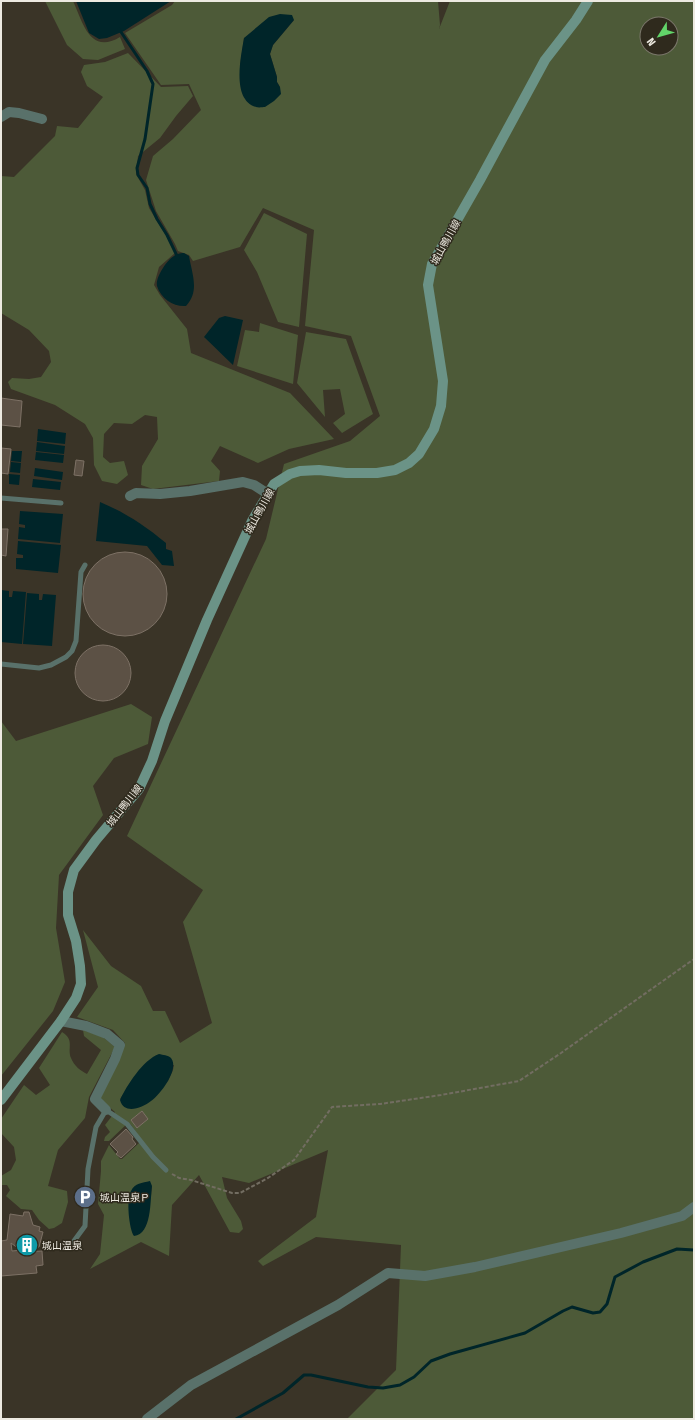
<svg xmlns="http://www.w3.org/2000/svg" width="695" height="1420" font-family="'Fira Sans Condensed','Noto Sans JP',sans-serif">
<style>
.green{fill:#4d5a38;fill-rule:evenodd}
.water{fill:#002529}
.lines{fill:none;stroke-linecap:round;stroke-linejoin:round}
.stream{stroke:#002529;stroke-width:3}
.building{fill:#5c5145;stroke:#7d7165}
.path{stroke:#726d61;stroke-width:2;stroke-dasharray:4 2;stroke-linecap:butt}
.lane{stroke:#59716a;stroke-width:5}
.street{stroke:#59716a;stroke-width:10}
.secondary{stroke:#6b9387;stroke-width:10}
.labels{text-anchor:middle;stroke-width:3;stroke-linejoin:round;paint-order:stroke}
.street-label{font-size:10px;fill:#edeae1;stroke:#2f2a1d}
.poi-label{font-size:10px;fill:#edeae1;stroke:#2f2a1d;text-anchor:start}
</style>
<rect width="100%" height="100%" fill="#3a3427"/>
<g class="green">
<path d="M45 1H73C83 23 90 55 120 37L125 49 98 60 83 59 67 45Z"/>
<path d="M175 1H438L440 25 439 29 450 1H694V1419H347L396 1370 401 1245 316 1237 263 1266 258 1261 316 1217 328 1150 249 1183 222 1177 227 1198 241 1221 243 1229 239 1233 230 1232 199 1175 172 1205 169 1256 141 1242 90 1269 100 1254 104 1215 98 1204 101 1171V1161L109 1145 120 1159H122L139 1143 141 1139 131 1125 128 1123 109 1141H104L105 1137 110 1132 105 1125 115 1112 100 1099 125 1043 113 1030 77 1017 98 987 83 930 111 966 141 986 153 1011H165L180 1043 212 1023 183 922 203 890 127 836 266 539 284 464 350 441 380 416 351 336 305 326 314 230 263 208 240 247 193 261 189 255 178 251 175 244 156 211 146 180 153 156 173 139 201 110 189 84 161 85 125 33 172 5ZM294 20 273 45 270 54 277 77V82L280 87 240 66 244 38ZM647 24H671V48H647ZM144 1065H174L173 1070 168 1081 120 1099ZM152 1187 151 1196H129Z"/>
<path d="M128 53 161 87 188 86 193 96 176 116 160 138 138 156 136 174 145 190 149 208 174 248 175 253 159 267 154 285 160 295 187 329 191 353 290 393 334 439 289 449 258 463 220 446 211 461 220 471 219 481 153 489 141 485 142 466 158 439 157 417 145 415 132 424 114 423 104 434 103 457 110 463 124 461 128 475 117 484 102 481 94 465 93 438 85 424 55 405 11 389 8 382 12 378 29 379 41 377 51 362 49 351 29 330 1 313V176L14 177 55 136 57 126 78 128 103 97 87 86 81 72 84 65 105 62Z"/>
<path d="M264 213 307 234 299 327 278 322 257 272 244 250Z"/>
<path d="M260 323 298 335 293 384 237 366 245 330 259 332Z"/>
<path d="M306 332 346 339 373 414 342 433 333 423 345 414 340 389 323 390 325 417 297 383Z"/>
<path d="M131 704 152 717 148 744 114 758 93 786 103 815 59 875 56 928 65 982 53 1011 1 1076V721L16 741Z"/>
<path d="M83 1030 103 1037 115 1047 89 1097 85 1118 58 1150 48 1186 67 1191 68 1202 62 1223 54 1228 49 1229 39 1220 32 1210 21 1209 6 1196 10 1190 7 1185H1V1176L11 1170 16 1160 14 1147 1 1133V1119L24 1085 36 1095 50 1085 39 1068 62 1032C75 1040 67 1048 71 1058 74 1066 81 1071 87 1074L101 1050 84 1036Z"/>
</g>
<g class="water">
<path d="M76 1H171L124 31 107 38 99 39 89 33Z"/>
<path d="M280 14 292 15 294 20 273 45 270 54 277 77V82L280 87 281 94 274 101 265 107C263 107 259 108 256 107 231 100 241 56 244 38L269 17Z"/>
<path d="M184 253 189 256C192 274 200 291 186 306 174 307 161 299 157 286 155 277 169 256 178 254 180 253 182 253 184 253Z"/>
<path d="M225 316 243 320 233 365C223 356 214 346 204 337L219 318Z"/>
<path d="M38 429 66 433 65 444 37 441Z"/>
<path d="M37 442 65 446 64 454 36 451Z"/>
<path d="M12 451H22L21 462 11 461Z"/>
<path d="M36 452 64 455 63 463 35 460Z"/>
<path d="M11 462 21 463 20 473 10 472Z"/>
<path d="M35 468 63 472 62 480 34 476Z"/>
<path d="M9 474 20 475 19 485 9 484Z"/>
<path d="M33 479 61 482 60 490 32 487Z"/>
<path d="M100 502C126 513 144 525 166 543V549L172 551 174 566 162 565 147 546 96 541Z"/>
<path d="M20 511 63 514 60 543 18 539 19 527 25 528V525L19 524Z"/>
<path d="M18 541 61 545 58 573 16 569V558H23V555L17 554Z"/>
<path d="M1 590 9 591V597H12L13 591 26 592 22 644 1 642Z"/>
<path d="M27 593 39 594V600H42L43 594 56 595 52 646 23 644Z"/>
<path d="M159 1054C163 1055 168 1055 171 1058 180 1069 160 1095 151 1101 142 1108 124 1115 120 1100 127 1085 143 1060 159 1054Z"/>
<path d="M150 1181 152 1186C150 1201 152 1234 134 1236 129 1229 126 1199 131 1191 135 1183 142 1183 150 1181Z"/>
</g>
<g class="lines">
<g class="stream">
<path d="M119 29 147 71 153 84 145 139 137 168 138 175 147 188 150 204 157 219 167 235 178 258"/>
<path d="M236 1419 283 1393 304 1375H311L368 1387 383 1388 400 1385 414 1377 431 1361 450 1354 525 1333 563 1311 572 1307 593 1313 600 1312 607 1304 615 1277 643 1262 677 1249 694 1250"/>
</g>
</g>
<g class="building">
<path d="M1 398 22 401 20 427 1 425Z"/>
<path d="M1 448 11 449 8 474 1 473Z"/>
<path d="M76 460 84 461 82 476 74 475Z"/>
<path d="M1 529H8L6 556 1 555Z"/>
<circle cx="125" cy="594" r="42"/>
<circle cx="103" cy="673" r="28"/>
<path d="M142 1111 148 1119 137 1128 131 1120Z"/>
<path d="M126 1129 133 1137 132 1139 136 1144 121 1158 116 1154 118 1152 110 1144Z"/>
<path d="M24 1212H29L33 1225 40 1227 39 1231 43 1232 39 1247 19 1249 11 1243 12 1251 22 1250V1252L42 1251 43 1265 36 1266 37 1273 1 1276V1241L7 1240 10 1214 23 1216Z"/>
</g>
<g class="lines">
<path class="path" d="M172 1174 179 1178 191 1180 232 1193H240L268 1178 294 1160 332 1107 380 1104 441 1095 519 1081 561 1053 694 959"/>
<g class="lane">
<path d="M1 498 61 503"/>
<path d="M1 664 39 668 51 665 66 657 72 651 76 641 81 572 85 565"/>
<path d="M71 1245 85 1226 88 1169 96 1127 106 1110 127 1124 153 1157 166 1170"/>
</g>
<g class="street">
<path d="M1 117 9 112 19 113 42 119"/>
<path d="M130 496 136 493 160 494 190 491 243 482 254 485 268 494"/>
<path d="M61 1021 86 1026 107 1034 120 1045 115 1059 95 1099 106 1110"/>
<path d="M147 1419 191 1385 338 1305 388 1273 425 1276 475 1267 621 1233 682 1216 694 1207"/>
</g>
<path class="secondary" d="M1 1100 61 1021 76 998 81 984 80 966 76 941 68 915V892L74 870 96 840 139 789 152 761 165 721 207 620 252 521 268 494 274 484 290 474 300 471 319 470 346 473H377L395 470 409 463 419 454 434 429 441 406 443 381 428 285 432 264 480 180 545 60 576 20 588 1"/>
</g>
<defs>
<g id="parking-disc" transform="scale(1.15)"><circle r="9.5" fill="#5c6f8a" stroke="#2f2a1d"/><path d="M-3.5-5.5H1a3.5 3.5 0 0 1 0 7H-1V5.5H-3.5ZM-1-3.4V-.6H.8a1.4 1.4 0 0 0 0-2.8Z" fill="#fff"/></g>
<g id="building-disc" transform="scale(1.15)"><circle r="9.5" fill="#0f9aa8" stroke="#2f2a1d"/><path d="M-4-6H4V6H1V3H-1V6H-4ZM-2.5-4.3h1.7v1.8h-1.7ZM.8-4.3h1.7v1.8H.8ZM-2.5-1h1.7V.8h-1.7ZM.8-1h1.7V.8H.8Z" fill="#fff"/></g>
</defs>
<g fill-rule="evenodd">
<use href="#parking-disc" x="85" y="1197"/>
<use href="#building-disc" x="27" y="1245"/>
</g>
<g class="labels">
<g class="street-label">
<text transform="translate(445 242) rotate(-61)" y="4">城山鴨川線</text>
<text transform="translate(259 511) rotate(-61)" y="4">城山鴨川線</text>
<text transform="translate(124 805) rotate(-52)" y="4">城山鴨川線</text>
</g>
<g class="poi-label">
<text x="100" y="1201">城山温泉Ｐ</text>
<text x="42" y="1249">城山温泉</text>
</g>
</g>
<rect width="695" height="1420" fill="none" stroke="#edeae1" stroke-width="4"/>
<g transform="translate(659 36) rotate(233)"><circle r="19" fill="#2f2a1d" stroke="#7b776b"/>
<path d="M0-3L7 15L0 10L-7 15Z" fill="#62d469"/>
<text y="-6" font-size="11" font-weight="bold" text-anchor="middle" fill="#edeae1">N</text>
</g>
</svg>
